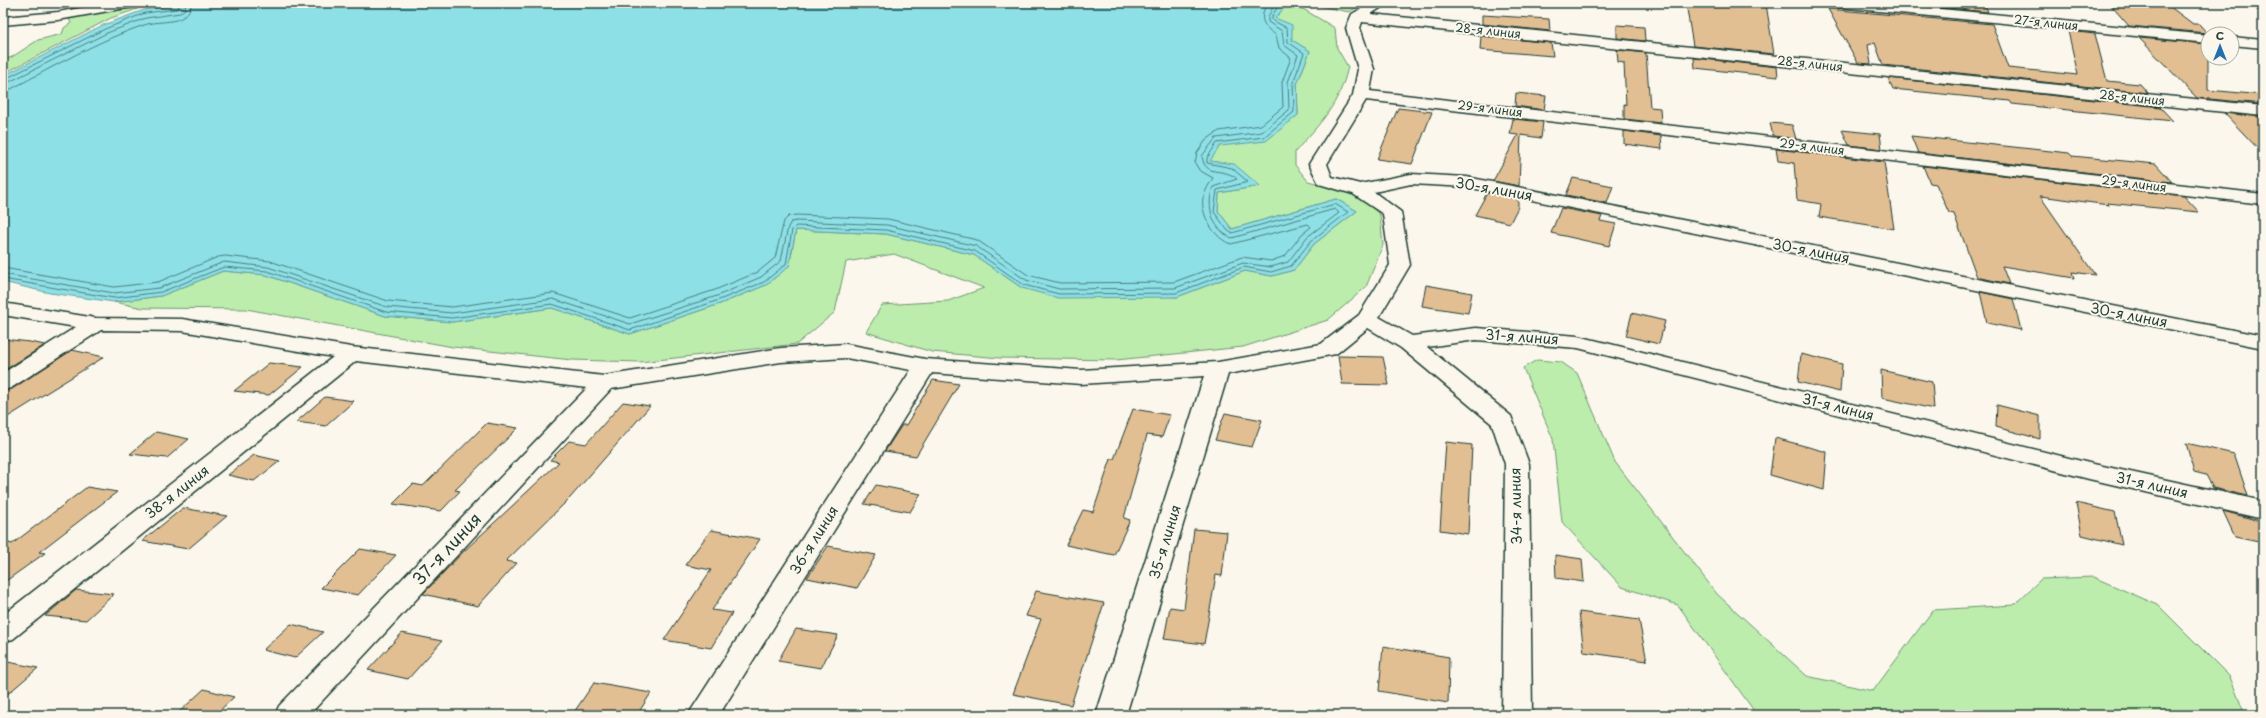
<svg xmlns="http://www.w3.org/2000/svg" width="2266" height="718" font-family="'Playpen Sans',sans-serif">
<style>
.green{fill:#bcedad;stroke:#6e9570}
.water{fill:#8ee0e7;stroke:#629f9f}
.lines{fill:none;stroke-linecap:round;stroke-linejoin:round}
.shore{stroke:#4b7e7c;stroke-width:1}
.building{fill:#e2be93;stroke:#1f3d34}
.minor-casing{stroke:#1f3d34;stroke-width:3}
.minor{fill:#fbf7ec;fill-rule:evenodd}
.labels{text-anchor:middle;stroke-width:4;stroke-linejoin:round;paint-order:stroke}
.far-street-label{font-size:12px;fill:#1f3d34;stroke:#fbf7ec}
.street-label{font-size:14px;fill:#1f3d34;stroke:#fbf7ec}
.near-street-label{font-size:17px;fill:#1f3d34;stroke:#fbf7ec}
</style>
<rect width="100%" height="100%" fill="#fbf7ec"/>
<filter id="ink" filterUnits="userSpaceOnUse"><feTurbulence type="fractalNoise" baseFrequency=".025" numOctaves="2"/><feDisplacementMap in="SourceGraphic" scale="8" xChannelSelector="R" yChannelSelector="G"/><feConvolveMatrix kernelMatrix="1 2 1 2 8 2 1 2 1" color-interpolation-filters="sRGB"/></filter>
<g filter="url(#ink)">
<g class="green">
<path d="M1304 3H1365L1349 12Z"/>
<path d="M1286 6 1303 9 1335 28 1337 48 1348 67C1339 106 1320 123 1295 152V165L1308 181 1343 190 1363 199 1380 215 1383 245 1366 287 1328 320 1243 347 1116 360 1000 358 932 352 866 332 882 305 948 301 984 288 894 254 846 262 835 312 797 344 640 362 572 360 453 347 246 309 143 308 114 302 161 296 223 271 266 275 385 316 452 322 552 308 630 334 720 304 766 285 789 266 796 230 886 234 974 255 1022 288 1177 297 1245 271 1272 276 1294 270 1314 244 1357 211 1336 199 1232 229 1218 211 1219 193 1260 186 1209 161 1220 145 1266 140 1298 115 1297 84 1310 51 1292 40 1275 18Z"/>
<path d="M140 8 111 18 3 74V60L12 57 38 40 62 34 64 28 71 23 69 19 88 14Z"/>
<path d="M1537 360 1561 362 1577 373 1615 462 1717 594 1807 676 1873 691 1933 610 2014 605 2041 579 2093 577 2158 605 2230 677 2245 715H1757L1678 605 1622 587 1562 522 1553 439 1523 368Z"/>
</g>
<path class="water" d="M190 3H1280L1286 6 1275 18 1292 25V40L1310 51 1297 84 1298 115 1266 141 1220 146 1210 161 1234 164 1260 186 1219 193 1218 211 1232 229 1336 199 1357 211 1314 244 1294 270 1272 276 1245 271 1177 297 1058 298 1022 288 974 255 886 234 796 230 789 266 766 285 720 304 630 334 552 308 452 322 385 316 266 275 223 271 161 296 114 302 50 293 3 282V76L103 25 144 10Z"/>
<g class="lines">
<g class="shore">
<path d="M3 80 105 29 145 13 177 9 181 3"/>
<path d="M3 85 107 33 146 18 180 13 185 9 186 3"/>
<path d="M3 91 11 89C55 66 97 41 144 25 162 19 187 27 192 3"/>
<path d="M3 268 114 287 158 282 218 257 225 256 270 261 388 301 452 307 553 293 630 318 715 290 758 272 775 258 784 221 789 216 797 215 888 219 977 240 1028 275 1060 283 1174 282 1242 257 1271 261 1285 256 1302 234 1311 227 1308 224 1231 244C1215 239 1200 215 1203 198 1205 191 1209 184 1213 178L1199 170 1195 163 1197 153 1206 140 1219 131 1261 125 1283 107 1282 82 1291 58 1279 48 1276 35C1262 26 1258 17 1268 3"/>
<path d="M3 274 114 293 159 288 224 262 268 267 387 307 452 313 553 299 630 324 717 296 761 277 781 261 788 227 791 222 797 221 887 225 976 246 1026 280 1059 289 1175 288 1243 263 1271 267 1288 262 1307 237 1339 213 1335 209 1232 238C1212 230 1206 206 1213 187L1237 179C1224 166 1205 179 1202 156L1216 138 1262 132 1289 110 1288 82 1298 55 1284 45 1282 31 1268 22V17L1275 3"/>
<path d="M3 279 114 298 161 292 224 267 267 271 386 312 452 318 552 304 630 330 719 300 764 282 786 264 792 230 796 226 886 230 975 251 1024 285 1059 294 1176 293 1244 267 1271 272 1291 266 1311 241 1348 212 1335 204 1232 233 1228 231 1214 212 1217 190 1248 182 1232 168 1207 163V158L1217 143 1264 137 1294 112 1293 83 1304 53 1288 42 1287 28 1272 20V16L1280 3"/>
</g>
</g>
<g class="building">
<path d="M1686 3 1766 4 1774 54 1693 46Z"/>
<path d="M1896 3H1962L1986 7 1988 12Z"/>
<path d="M2109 3H2165L2193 24H2199L2207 33 2129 26Z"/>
<path d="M1828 9 1992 24 2008 68 2078 75 2068 31 2095 34 2107 81 2140 84 2148 93 1883 65 1875 43 1868 45 1871 64 1858 63Z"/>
<path d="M1482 15 1549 19 1550 31 1482 24Z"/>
<path d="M1617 25 1644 27 1645 41 1617 38Z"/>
<path d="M1481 36 1551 43 1553 56 1480 50Z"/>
<path d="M2139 38 2208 44V90L2263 95V104L2210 99 2208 97V99L2197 98Z"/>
<path d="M1617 50 1646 53 1650 107 1660 108 1661 123 1624 119V104L1626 105 1624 63 1618 62Z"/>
<path d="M1694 58 1777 67 1778 77 1695 68Z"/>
<path d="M1888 78 2160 107 2173 121 2012 104 2010 101 1893 89Z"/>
<path d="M1516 93 1546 96 1544 110 1515 106Z"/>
<path d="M1398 108 1432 112 1412 164 1377 159Z"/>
<path d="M2224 113 2263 117V154Z"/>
<path d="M1513 119 1543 122 1541 138 1521 135 1519 186 1493 181 1518 135 1510 134Z"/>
<path d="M1770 123 1792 125 1796 139 1773 136Z"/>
<path d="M1842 130 1880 134 1882 149 1849 145Z"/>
<path d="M1624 131 1661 136 1662 149 1624 144Z"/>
<path d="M1911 136 2069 153 2072 156 2156 164 2172 182 1918 153Z"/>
<path d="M1776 149 1884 162 1894 229 1819 217 1821 204 1797 200 1794 163 1778 161Z"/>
<path d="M1923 166 2184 196 2199 212 2107 203 2109 205 2040 196 2095 275 2072 272 2074 278 2002 266 2009 284 1977 277 1954 214 1949 213 1936 184 1930 183Z"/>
<path d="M1573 178 1613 186 1607 203 1566 195Z"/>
<path d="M1487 193 1518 199V207L1510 223 1475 215Z"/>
<path d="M1561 208 1602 216 1600 221 1616 224 1609 246 1551 233Z"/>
<path d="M1426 285 1472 293 1468 313 1422 306Z"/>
<path d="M1980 292 2013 299 2021 330 1987 323Z"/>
<path d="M1632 313 1665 321 1659 344 1626 336Z"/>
<path d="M3 339 30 342 45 345 3 371Z"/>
<path d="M72 350 104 357 3 420V391L12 389Z"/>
<path d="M1801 354 1842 364 1840 392 1798 382Z"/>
<path d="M1338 356 1383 357 1389 385 1342 384Z"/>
<path d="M269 363 303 367 269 395 234 391Z"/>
<path d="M1881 370 1932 382 1934 409 1882 398Z"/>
<path d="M933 380 959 384 916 456 885 451 902 425H906Z"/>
<path d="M325 397 354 401 326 426 296 422Z"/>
<path d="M623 402 650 406 570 498 506 561 517 563 478 606 423 594 463 552 559 462 550 460 569 441 586 444Z"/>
<path d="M1997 405 2040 416V439L1996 427Z"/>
<path d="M1133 409 1170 415 1162 437 1147 435 1124 518 1130 520 1114 555 1066 545 1083 510 1093 512 1111 459H1114Z"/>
<path d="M1225 413 1262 420 1252 447 1215 440Z"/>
<path d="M487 423 518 428 455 490 460 491 441 511 393 504 413 484 423 486Z"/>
<path d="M156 432 189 439 167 458 130 454Z"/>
<path d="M1775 438 1827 452 1824 490 1770 475Z"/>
<path d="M1446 442 1472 445 1468 534 1440 530Z"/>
<path d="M2186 443 2234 454 2248 496 2213 488 2206 475 2194 472Z"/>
<path d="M254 455 280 461 254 481 228 475Z"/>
<path d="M876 485 921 494 910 512 864 504Z"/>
<path d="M87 487 117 492 39 552 45 553 3 583V541L12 544Z"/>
<path d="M2076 503 2115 512 2122 545 2082 535Z"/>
<path d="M183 508 227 516 188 549 142 541Z"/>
<path d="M2223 511 2263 522V543L2235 537Z"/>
<path d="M1194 529 1227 532 1222 576 1216 575 1204 644 1164 639 1170 607 1184 609Z"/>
<path d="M711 530 760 539 712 610 732 613 711 648 664 640 711 570 685 565Z"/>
<path d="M828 546 876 555 857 588 807 578Z"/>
<path d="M360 549 396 555 358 595 321 588Z"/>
<path d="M1555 555 1582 559 1584 582 1556 578Z"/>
<path d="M76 590 114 594 86 620 45 616Z"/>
<path d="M1036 591 1104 603 1071 705 1013 694 1041 619 1026 616Z"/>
<path d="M1579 612 1639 620 1647 661 1584 652Z"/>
<path d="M291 624 323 632 295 658 263 650Z"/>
<path d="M796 629 838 635 821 668 778 661Z"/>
<path d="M402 633 442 641 408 679 368 670Z"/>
<path d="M1383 646 1449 657 1448 703 1379 691Z"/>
<path d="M3 661 38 668 3 698Z"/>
<path d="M594 683 651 693 637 715H572Z"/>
<path d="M204 689 234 697 215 715H176Z"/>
</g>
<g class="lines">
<g class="minor-casing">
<g id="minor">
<path d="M108 3H138L131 7 58 20 3 25V17L58 12Z"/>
<path d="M1371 3H1388L1371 14 2263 106V116L1362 22 1360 28 1374 69 1370 91 2263 194V204L1366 100 1327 164 1332 177 1360 184 1411 174 1467 177 2263 336V348L1467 187 1411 184 1374 192 1401 212 1410 265 1379 317 1412 336 1476 328 1578 336 2089 463 2263 501V519L2089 479 1578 348 1476 340 1427 347 1511 416 1529 464 1532 715H1502L1505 464 1492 424 1401 348 1368 328 1336 354 1228 374 1126 715H1096L1204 376 1081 384 932 373 719 715H688L911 370 846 358 781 362 611 389 309 715H275L279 706 587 388 356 361 13 639 3 642V615L333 357 182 331 101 330 11 388 3 390V373L76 327 3 315V303L96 318 182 319 351 347 604 376 781 348 846 344 925 359 1081 370 1218 362 1321 344 1359 315 1390 265 1383 214 1353 194 1319 184 1309 164 1353 95 1358 69 1346 28 1352 14Z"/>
<path d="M1830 3H1879L2208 35V43L1837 7Z"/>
<path d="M2248 3H2263V12Z"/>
<path d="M2232 37 2263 40V48L2232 45Z"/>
</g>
</g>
<use href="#minor" class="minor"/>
</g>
</g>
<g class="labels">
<g class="far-street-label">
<text transform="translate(2046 23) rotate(6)" y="4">27-я линия</text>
<text transform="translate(1488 31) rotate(6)" y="4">28-я линия</text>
<text transform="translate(1810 64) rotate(6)" y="4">28-я линия</text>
<text transform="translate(2132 98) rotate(6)" y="4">28-я линия</text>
<text transform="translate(1490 109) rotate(7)" y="4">29-я линия</text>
<text transform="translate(1812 147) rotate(7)" y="4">29-я линия</text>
<text transform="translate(2134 184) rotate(7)" y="4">29-я линия</text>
</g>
<g class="street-label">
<text transform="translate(1494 189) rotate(10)" y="5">30-я линия</text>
<text transform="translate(1811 251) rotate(11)" y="5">30-я линия</text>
<text transform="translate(2129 315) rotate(11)" y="5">30-я линия</text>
<text transform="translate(1522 337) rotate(4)" y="5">31-я линия</text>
<text transform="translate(1838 407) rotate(14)" y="5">31-я линия</text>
<text transform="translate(2152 485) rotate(13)" y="5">31-я линия</text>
<text transform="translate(177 492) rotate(-38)" y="5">38-я линия</text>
<text transform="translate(1516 506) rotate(-91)" y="5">34-я линия</text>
<text transform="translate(814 540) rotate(-58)" y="5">36-я линия</text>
<text transform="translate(1165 542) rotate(-73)" y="5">35-я линия</text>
</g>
<g class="near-street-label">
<text transform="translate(447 549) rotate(-47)" y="6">37-я линия</text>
</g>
</g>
<rect width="2266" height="718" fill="none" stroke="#fbf7ec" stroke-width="16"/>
<rect x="8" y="8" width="2250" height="702" fill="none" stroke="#1f3d34" stroke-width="1.5" filter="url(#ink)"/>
<g transform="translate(2220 46)"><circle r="19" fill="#fbf7ec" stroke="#a3ada2"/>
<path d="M0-3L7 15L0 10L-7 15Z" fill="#1f6fb2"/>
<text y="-6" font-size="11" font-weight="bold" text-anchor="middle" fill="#1f3d34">С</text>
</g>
</svg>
